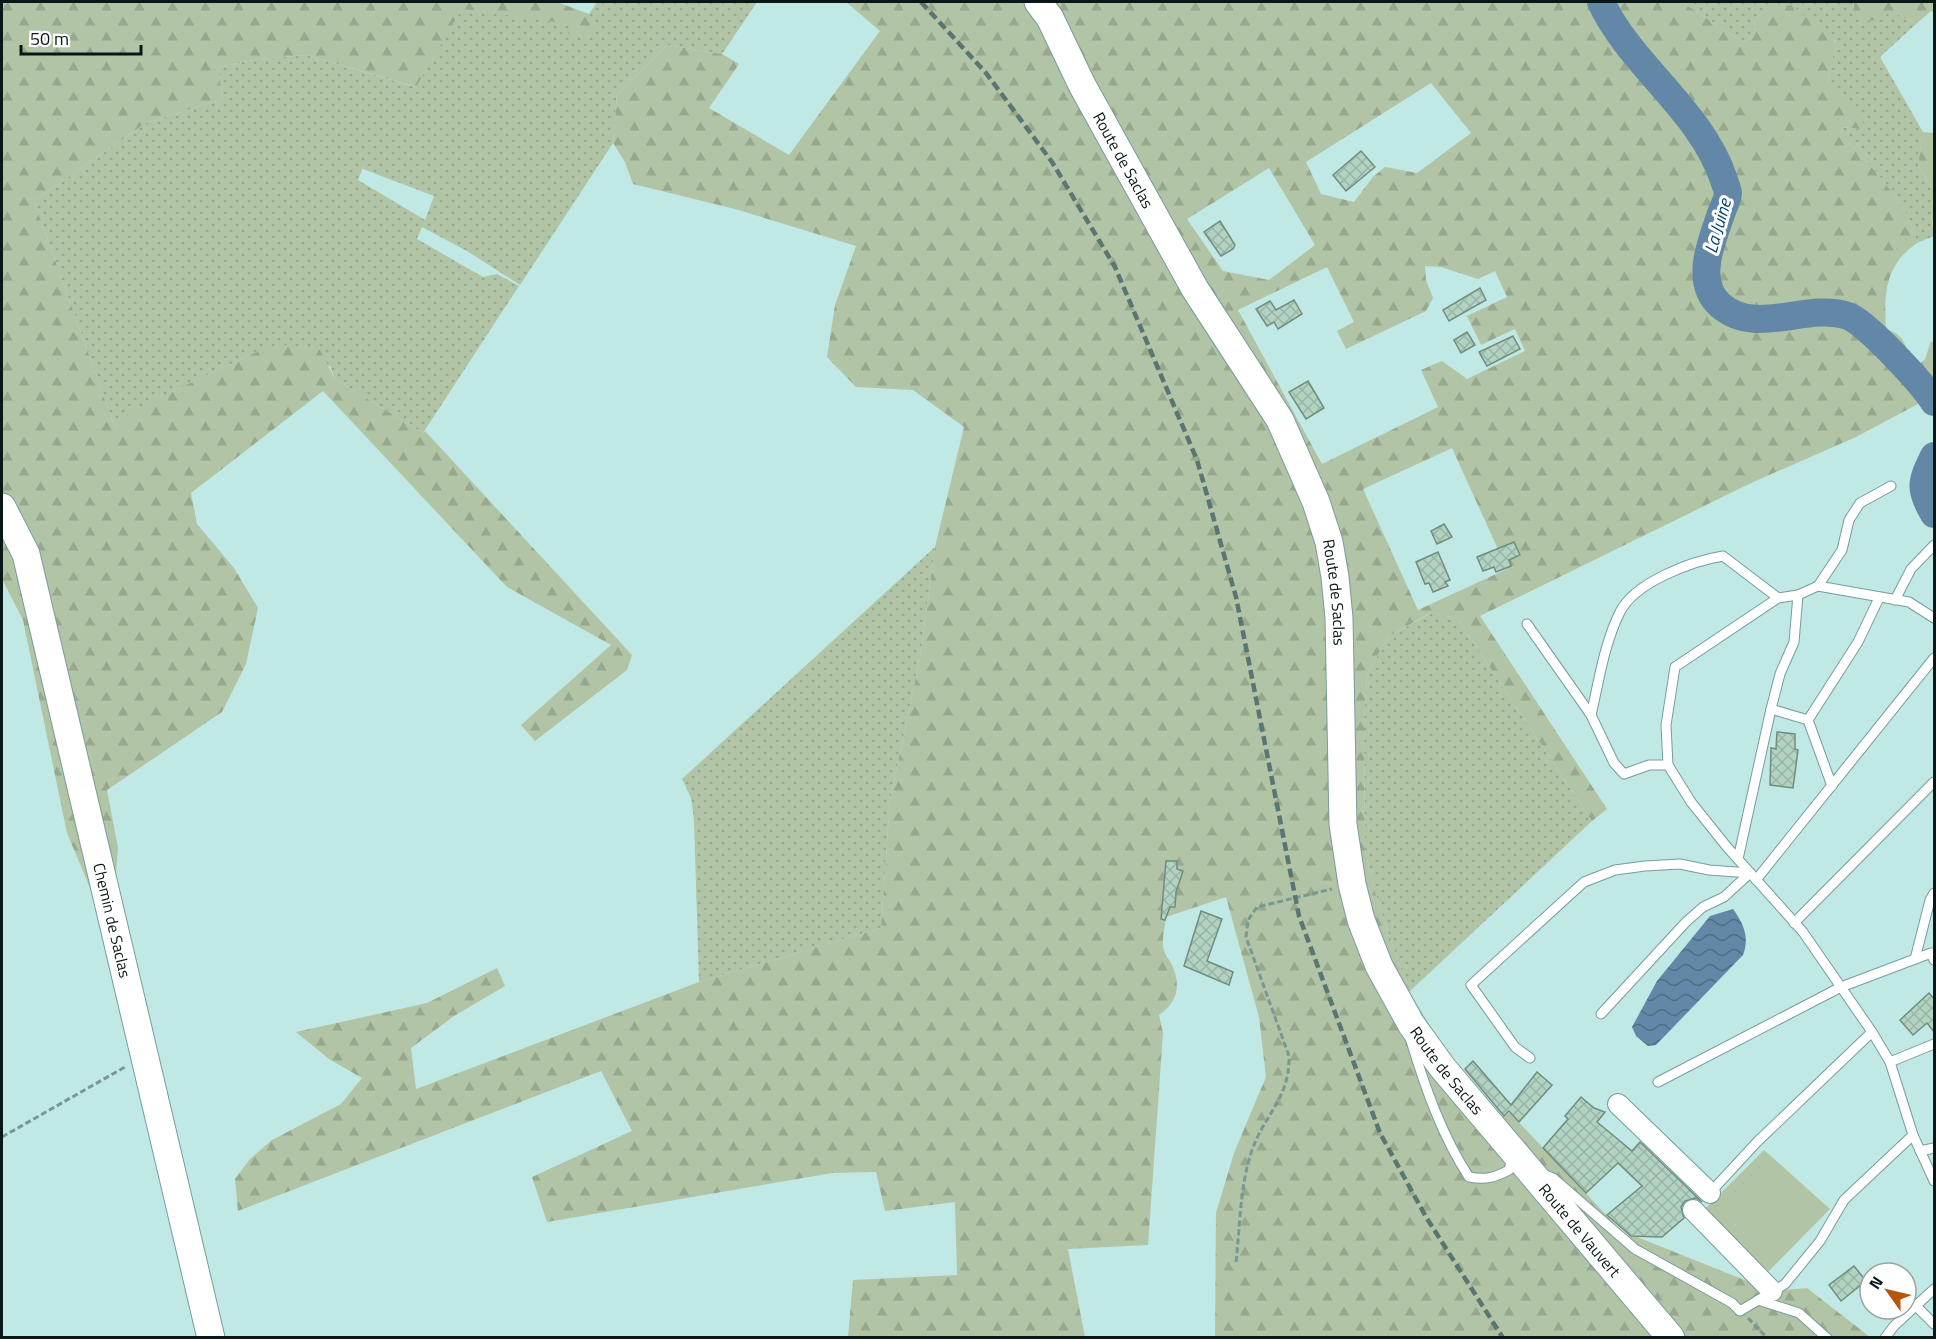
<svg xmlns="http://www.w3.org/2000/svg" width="1936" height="1339" font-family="'Titillium Web',sans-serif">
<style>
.grass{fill:url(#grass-dots);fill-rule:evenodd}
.forest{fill:url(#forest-firs);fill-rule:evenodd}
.garden{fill:#b1c4a5}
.water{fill:url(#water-waves)}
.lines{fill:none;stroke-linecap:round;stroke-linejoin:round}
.river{stroke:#6387a7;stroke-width:28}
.building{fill:url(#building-cross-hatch);stroke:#6f8e7e;stroke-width:1.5}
.lane-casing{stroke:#779d9a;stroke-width:11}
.street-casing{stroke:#779d9a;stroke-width:22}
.secondary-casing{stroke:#779d9a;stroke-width:29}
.path{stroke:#799795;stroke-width:3;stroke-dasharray:6 3;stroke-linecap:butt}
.lane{stroke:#fff;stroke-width:9}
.street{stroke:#fff;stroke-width:20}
.secondary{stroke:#fff;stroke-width:27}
.rail{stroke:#5b7573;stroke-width:4.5;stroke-dasharray:9 4.5;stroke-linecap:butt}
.labels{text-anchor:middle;stroke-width:6;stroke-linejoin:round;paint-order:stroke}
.street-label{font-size:16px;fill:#091817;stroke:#fff}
.water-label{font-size:18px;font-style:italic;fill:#05436e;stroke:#fff}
</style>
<defs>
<pattern id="grass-dots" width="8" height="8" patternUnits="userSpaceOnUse" patternTransform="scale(1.5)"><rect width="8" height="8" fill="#b1c4a5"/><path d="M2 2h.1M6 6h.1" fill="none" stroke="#97a88d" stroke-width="1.8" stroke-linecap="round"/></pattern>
<pattern id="forest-firs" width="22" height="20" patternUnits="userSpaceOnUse" patternTransform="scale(1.5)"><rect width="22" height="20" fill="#b1c4a5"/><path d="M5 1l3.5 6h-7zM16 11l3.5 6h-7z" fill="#97a88d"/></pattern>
<pattern id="water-waves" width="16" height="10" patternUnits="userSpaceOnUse" patternTransform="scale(1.5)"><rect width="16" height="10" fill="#6387a7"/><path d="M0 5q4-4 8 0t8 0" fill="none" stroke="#506d87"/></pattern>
<pattern id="building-cross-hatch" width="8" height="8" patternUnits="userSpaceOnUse" patternTransform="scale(1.5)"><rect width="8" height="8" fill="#b3d3c2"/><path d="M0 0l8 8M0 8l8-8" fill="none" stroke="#99b4a6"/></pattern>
</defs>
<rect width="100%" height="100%" fill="#c0e8e5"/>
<g class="grass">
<path d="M597 2H757L722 54 667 45 617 94 613 143 520 285 467 251 422 227 417 239 483 277 497 274 519 286 423 433 335 379 330 366 252 354 132 411 115 428 34 201 146 123 223 99 218 67 258 59 307 55 415 87 462 9 594 25 589 14ZM364 165 363 169 434 196 425 220 358 180Z"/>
<path d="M1682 2H1854L1853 8 1893 12 1916 24 1880 57 1923 132 1918 165 1934 192 1931 214 1934 236 1917 243C1908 201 1868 164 1840 133L1841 127 1860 129 1828 80 1836 41 1771 8 1755 19 1754 37 1743 42Z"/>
<path d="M935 547 920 658 890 800 881 928 699 982 694 820 691 798 682 779Z"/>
<path d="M1431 613 1457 618 1592 821 1409 992 1378 903 1365 850 1364 722 1367 674 1388 637Z"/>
</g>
<g class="forest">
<path d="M2 2H557L589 14 594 25 585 36 568 34 571 24 462 9 416 87 307 55 258 59 218 67 223 99 146 123 34 201 115 428 131 411 252 354 279 344 320 350 335 379 423 433 425 431 632 655 627 670 535 741 521 725 611 645 507 587 323 391 191 493 197 524 234 568 258 608 246 664 222 712 107 790 118 848 111 938 67 833 23 620 2 579Z"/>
<path d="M846 2H1682L1743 42 1754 37 1755 19 1771 8 1792 5 1836 42 1828 80 1865 125 1860 129 1842 127 1840 133C1868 164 1908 201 1917 243 1885 265 1884 293 1886 329 1902 334 1908 344 1907 360L1916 367 1925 359 1931 341 1934 343V401L1931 397 1856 437 1751 483 1480 616 1607 809 1592 821 1457 618 1430 613 1388 637 1367 674 1364 722 1365 850 1378 903 1409 992 1451 1059 1502 1117 1510 1113 1626 1236 1637 1237 1772 1291 1807 1288 1870 1337H1215L1216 1213 1234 1153 1266 1077 1259 1017 1226 897 1166 917C1165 927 1161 941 1164 950 1165 956 1171 961 1173 967 1181 988 1177 1002 1159 1015L1163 1033 1148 1245 1068 1249 1085 1337H848L853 1280 957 1275 955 1202 885 1211 876 1172 832 1173 547 1222 532 1177 632 1131 601 1071 238 1211 235 1179 250 1159 272 1140 341 1104 362 1078 329 1059 296 1032 427 1003 497 968 505 986 454 1016 411 1048 416 1089 699 982 881 928 890 800 920 658 935 547 964 427 913 390 856 387 827 357 835 305 856 246 735 209 633 184 625 162 613 143 617 94 667 45 722 54 739 64 709 108 789 155 880 31ZM1431 83 1471 133 1417 173 1385 167 1373 177 1354 202 1321 194 1306 162ZM1269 168 1315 245 1269 280 1223 271 1187 219ZM1425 266 1441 267 1478 279 1495 271 1507 297 1467 316 1481 345 1515 329 1525 351 1467 379 1442 361 1421 370 1438 407 1322 464 1238 310 1327 267 1354 322 1337 331 1346 349 1426 311 1433 298 1426 280ZM1452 448 1507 569 1418 610 1363 489Z"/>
<path d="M1854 2H1934V12L1931 11 1916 24 1893 12C1879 18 1867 26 1853 17Z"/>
<path d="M1923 132 1934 133V228L1931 214 1934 192 1918 165Z"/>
<path d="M1934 456V516C1919 489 1921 483 1934 456Z"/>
</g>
<path class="garden" d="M1764 1150 1830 1209 1768 1272 1704 1210Z"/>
<path class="water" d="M1733 909C1743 923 1750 937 1743 955L1656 1045 1648 1046 1636 1036 1632 1027 1657 981 1710 916Z"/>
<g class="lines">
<g class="river">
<path d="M1601 2C1630 65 1701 110 1724 180 1725 184 1728 190 1728 193 1728 198 1724 206 1722 211 1713 238 1693 281 1720 305 1756 337 1806 302 1848 316 1866 322 1923 384 1934 402"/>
<path d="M1934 456C1921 482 1919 489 1934 514"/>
</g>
</g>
<g class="building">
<path d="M1361 151 1375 167 1346 191 1333 175Z"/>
<path d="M1220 221 1235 245 1233 249 1221 256 1204 232Z"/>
<path d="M1480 288 1486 300 1449 321 1443 310Z"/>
<path d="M1294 300 1302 314 1278 329 1274 322 1267 326 1256 309 1270 301 1276 310Z"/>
<path d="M1467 332 1475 345 1461 353 1454 340Z"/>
<path d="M1513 336 1520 349 1487 366 1479 352Z"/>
<path d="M1308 381 1324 408 1306 419 1289 392Z"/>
<path d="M1444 524 1452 537 1437 544 1431 531Z"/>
<path d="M1514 542 1520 555 1509 560 1511 566 1496 572 1494 567 1483 571 1477 557Z"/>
<path d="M1438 552 1450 580 1445 582 1448 586 1433 592 1429 583 1425 584 1416 562Z"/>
<path d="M1777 732 1795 734V749L1798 750 1793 788 1770 785 1771 748 1776 749Z"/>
<path d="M1166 861H1177V869L1183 871 1176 892 1175 907H1170L1165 920 1161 919Z"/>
<path d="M1201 911 1222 919 1207 961 1233 972 1229 985 1184 966Z"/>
<path d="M1929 993 1935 1000V1033L1927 1023 1913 1035 1900 1020Z"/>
<path d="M1473 1061 1511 1105 1537 1072 1552 1085 1519 1122 1509 1111 1504 1116 1465 1069Z"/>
<path d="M1581 1097 1594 1108 1605 1112 1597 1122 1632 1151 1640 1142 1702 1202 1696 1198 1685 1201 1681 1207 1684 1218 1662 1237 1631 1236 1607 1215 1642 1186 1618 1163 1586 1193 1543 1148 1568 1119 1565 1116Z"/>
<path d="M1854 1266 1866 1281 1841 1301 1829 1285Z"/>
</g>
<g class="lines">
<g class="lane-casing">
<g id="lane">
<path d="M1818 586 1842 550 1849 520 1860 503 1891 486"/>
<path d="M1798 595 1794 642 1780 674 1771 709 1808 720 1832 786"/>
<path d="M1895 600 1911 569 1934 545"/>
<path d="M1527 624 1591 715 1614 763 1624 774 1649 765H1668"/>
<path d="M1591 715C1599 681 1604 644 1620 612 1635 582 1692 561 1723 556L1778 598"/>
<path d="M1808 720 1858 642 1879 598"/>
<path d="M1738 859 1771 709"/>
<path d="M1756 880 1934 658"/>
<path d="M1794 923 1934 782"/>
<path d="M1915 959 1930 900 1934 893"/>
<path d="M1601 1014 1686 922 1703 907 1724 897 1750 873"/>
<path d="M1872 1032 1803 932 1727 847 1691 802 1668 765 1666 725 1675 667 1778 598 1798 595 1818 586 1909 602 1934 618"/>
<path d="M1411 1041C1425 1087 1442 1136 1469 1177 1485 1180 1494 1178 1509 1170L1513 1155"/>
<path d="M1530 1058 1515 1047 1471 985 1584 882 1615 870 1645 866 1680 864 1709 870 1750 873"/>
<path d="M1890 1062 1934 1044"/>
<path d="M1658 1082 1841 987 1931 953 1934 960"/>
<path d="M1913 1135 1934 1181"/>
<path d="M1920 1151 1934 1148"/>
<path d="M1545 1175 1553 1178 1635 1249 1732 1303 1740 1311 1785 1284 1820 1241 1844 1200 1913 1135 1890 1062 1872 1032 1757 1142 1708 1195"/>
<path d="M1758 1300 1799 1313 1827 1338"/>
<path d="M1916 1306 1934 1324"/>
<path d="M1885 1338 1894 1326 1934 1289"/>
</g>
</g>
<g class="street-casing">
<g id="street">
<path d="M1618 1104 1710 1193"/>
<path d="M1693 1210 1772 1291"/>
</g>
</g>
<g class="secondary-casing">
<g id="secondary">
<path id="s1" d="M1038 2 1050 18 1082 85 1195 289 1280 420 1316 502 1329 542 1335 577 1339 618 1343 824 1352 884 1361 920 1379 966 1411 1024 1442 1067 1671 1338"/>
<path id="s2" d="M2 507 26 554 211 1338"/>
</g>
</g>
<g class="path">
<path d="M2 1137 125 1067"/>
<path d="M1236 1262C1240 1226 1240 1187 1251 1153 1264 1114 1290 1099 1289 1056L1246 937 1248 920 1257 907 1332 889"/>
<path d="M1748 1318 1767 1338"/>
</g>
<use href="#lane" class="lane"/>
<use href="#street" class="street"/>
<use href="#secondary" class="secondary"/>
<path class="rail" d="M921 2 986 73 1052 162 1115 267 1197 460 1236 597 1299 916 1380 1133 1426 1217 1503 1338"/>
</g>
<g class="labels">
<g class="street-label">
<text dy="6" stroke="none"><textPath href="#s1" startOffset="180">Route de Saclas</textPath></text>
<text dy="6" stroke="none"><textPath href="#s1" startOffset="666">Route de Saclas</textPath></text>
<text dy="6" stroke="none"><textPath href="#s2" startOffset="429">Chemin de Saclas</textPath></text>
<text dy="6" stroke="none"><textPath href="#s1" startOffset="1170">Route de Saclas</textPath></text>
<text dy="6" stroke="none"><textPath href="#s1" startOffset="1378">Route de Vauvert</textPath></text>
</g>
<g class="water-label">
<text transform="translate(1718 226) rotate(-74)" y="6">La Juine</text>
</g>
</g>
<rect width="1936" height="1339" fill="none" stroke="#091817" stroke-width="6"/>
<g transform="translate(1888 1291) rotate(304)"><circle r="28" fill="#ffffff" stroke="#9da3a2" stroke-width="1.5"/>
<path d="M0-4.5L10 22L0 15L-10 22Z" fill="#b65611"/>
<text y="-9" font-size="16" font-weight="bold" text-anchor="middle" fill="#091817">N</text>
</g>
<path d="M21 45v9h120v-9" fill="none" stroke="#091817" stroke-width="3"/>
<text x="30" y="45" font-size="18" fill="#091817" stroke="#ffffff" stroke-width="4.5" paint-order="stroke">50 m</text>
</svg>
